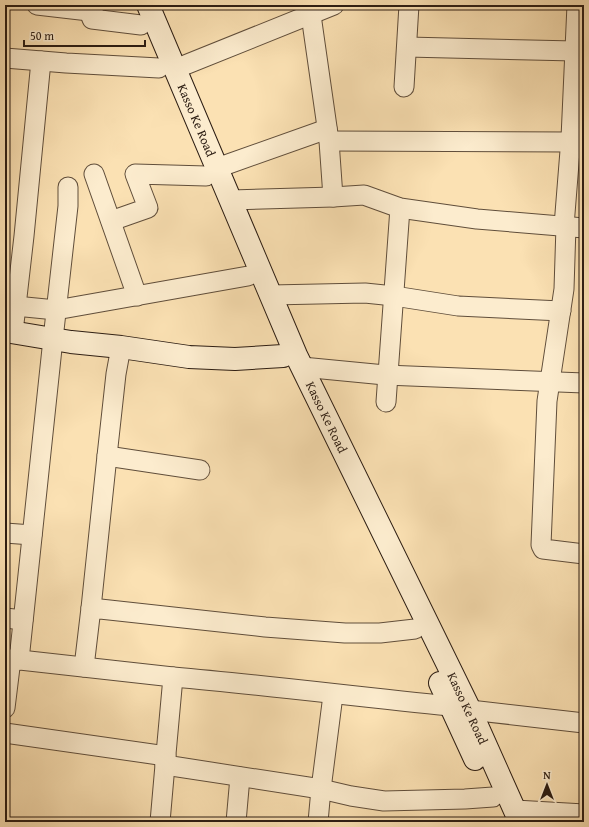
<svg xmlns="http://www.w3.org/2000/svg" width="589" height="827" font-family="'Gentium Book Plus',serif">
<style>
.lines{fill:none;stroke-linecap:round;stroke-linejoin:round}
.street-casing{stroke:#604e3b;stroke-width:21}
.secondary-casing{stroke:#2c1d13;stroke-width:24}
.street{stroke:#fcecce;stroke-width:19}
.secondary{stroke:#fcecce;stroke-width:22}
.labels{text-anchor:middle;stroke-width:3;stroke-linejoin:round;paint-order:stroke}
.street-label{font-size:13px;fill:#2c1d13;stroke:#fcecce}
</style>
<rect width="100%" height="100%" fill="#fbe1b3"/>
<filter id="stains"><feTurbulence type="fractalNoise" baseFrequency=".005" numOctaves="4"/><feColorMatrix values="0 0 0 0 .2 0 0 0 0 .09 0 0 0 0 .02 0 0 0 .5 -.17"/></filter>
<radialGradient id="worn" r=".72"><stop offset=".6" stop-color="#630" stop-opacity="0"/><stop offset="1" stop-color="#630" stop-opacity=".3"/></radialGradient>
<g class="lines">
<g class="street-casing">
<g id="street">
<path d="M37 5 89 11 95 5"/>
<path d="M308 5 311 15 329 141 333 197"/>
<path d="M89 11 92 19 141 25"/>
<path d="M407 47 575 51"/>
<path d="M5 58 66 63 159 68"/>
<path d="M175 69 334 5"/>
<path d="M404 87 409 5"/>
<path d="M329 141 570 142"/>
<path d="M217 168 327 129"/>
<path d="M94 174 137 296"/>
<path d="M231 200 333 197 364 195 400 208 477 219 584 228"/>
<path d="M111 221 148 208 135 174 206 176"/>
<path d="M564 226 571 138 577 5"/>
<path d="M566 226 564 289 547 401 541 545 543 549 584 554"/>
<path d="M271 295 365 293 394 296 458 306 561 311"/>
<path d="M5 305 56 310 248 276"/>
<path d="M13 332 24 236 41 61"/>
<path d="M302 367 385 375 584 383"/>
<path d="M386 402 400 208"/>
<path d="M107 456 200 470"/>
<path d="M5 533 32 535"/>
<path d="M91 608 107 456 116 374 121 347"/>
<path d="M5 618 23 620"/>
<path d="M19 660 53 339 68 206V187"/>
<path d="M84 667 91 608 265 627 345 633H380L415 629"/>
<path d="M173 677C266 685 358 697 450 706"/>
<path d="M5 708 11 659 173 677 165 765 321 789 333 695"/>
<path d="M470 710 584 723"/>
<path d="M5 733 166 756"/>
<path d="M515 810 584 814"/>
<path d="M160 822 165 765"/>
<path d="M236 822 240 777"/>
<path d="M318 822 321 789 351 796 384 801 465 799 493 797"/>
</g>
</g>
<g class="secondary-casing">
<g id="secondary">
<path d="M148 5 296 355 470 710 520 822"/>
<path d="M5 331 71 342 121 347 189 357 235 359 283 356"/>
<path d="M440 683 475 759"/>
</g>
</g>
<use href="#street" class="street"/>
<use href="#secondary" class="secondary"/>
</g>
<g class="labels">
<g class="street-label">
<text transform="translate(197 120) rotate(67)" y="5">Kasso Ke Road</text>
<text transform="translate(327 417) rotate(64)" y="5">Kasso Ke Road</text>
<text transform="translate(468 708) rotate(65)" y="5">Kasso Ke Road</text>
</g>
</g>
<rect width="589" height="827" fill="none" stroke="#fbe1b3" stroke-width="20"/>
<rect x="6" y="6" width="577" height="815" fill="none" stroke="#2c1d13" stroke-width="2"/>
<rect x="10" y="10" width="569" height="807" fill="none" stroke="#2c1d13"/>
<g transform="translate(547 785)" stroke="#fcecce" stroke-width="3" paint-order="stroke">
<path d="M0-3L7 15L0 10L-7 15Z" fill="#2c1d13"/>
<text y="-6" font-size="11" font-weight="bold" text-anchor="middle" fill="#2c1d13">N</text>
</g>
<path d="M24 40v6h121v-6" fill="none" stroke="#2c1d13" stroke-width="2"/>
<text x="30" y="40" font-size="12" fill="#2c1d13" stroke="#fcecce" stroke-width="3" paint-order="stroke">50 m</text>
<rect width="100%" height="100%" filter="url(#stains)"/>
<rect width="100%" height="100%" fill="url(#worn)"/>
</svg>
